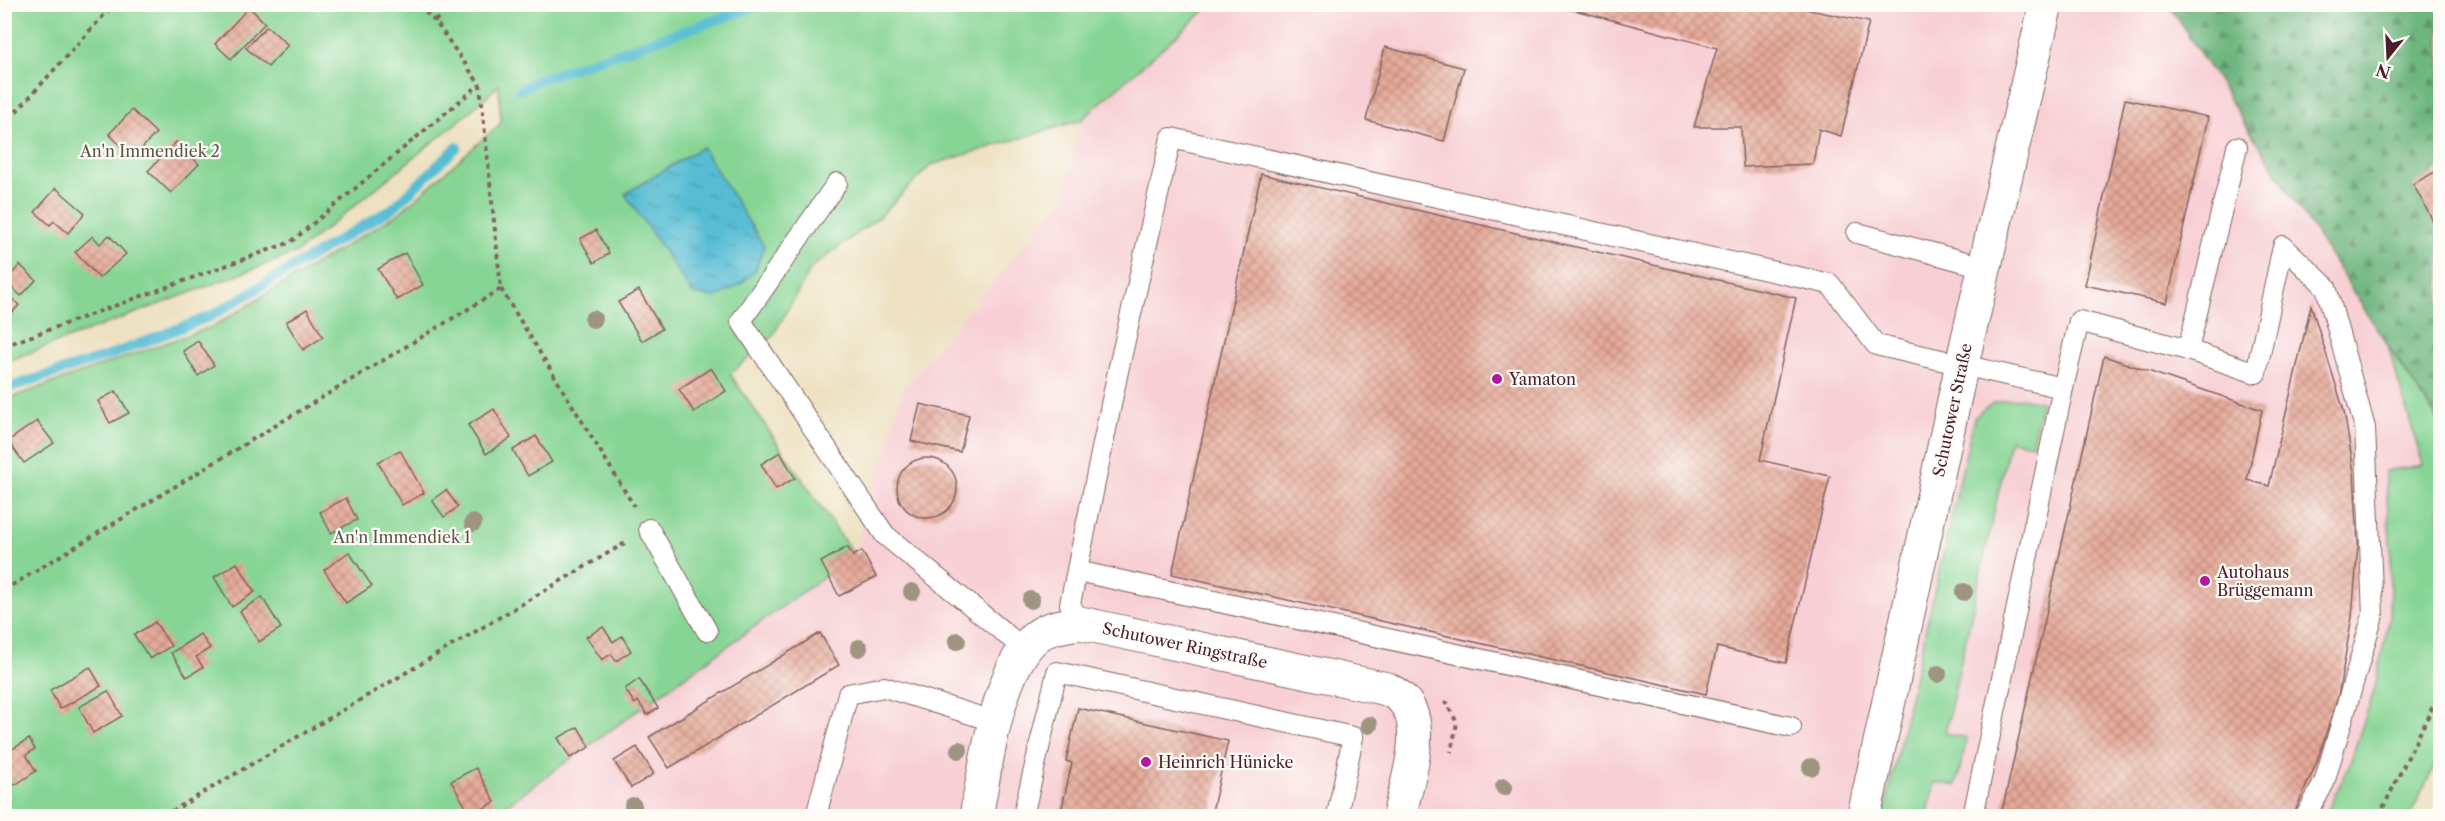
<svg xmlns="http://www.w3.org/2000/svg" width="2445" height="821" font-family="'Libre Caslon Text',serif">
<style>
.built{fill:#f7cfd4}
.green{fill:#87d594;stroke:#687a60;stroke-width:1.5}
.forest{fill:url(#forest-firs);stroke:#5c6a54;stroke-width:1.5}
.water{fill:url(#water-ripples);stroke:#506e80;stroke-width:1.5}
.lines{fill:none;stroke-linecap:round;stroke-linejoin:round}
.stream{stroke:#57bdd4;stroke-width:10}
.building{fill:url(#building-cross-hatch)}
.service-casing{stroke:#836360;stroke-width:22}
.minor-casing{stroke:#836360;stroke-width:35}
.path{stroke:#836360;stroke-width:4;stroke-dasharray:4.5 4.5;stroke-linecap:butt}
.service{stroke:#fff;stroke-width:20}
.minor{stroke:#fff;stroke-width:33}
.tree{fill:#9e9580}
.poi-dot{fill:#b5179e;stroke:#fdfcf7;stroke-width:2}
.labels{text-anchor:middle;stroke-width:4.5;stroke-linejoin:round;paint-order:stroke}
.park-label{font-size:16px;fill:#5c564a;stroke:#fdfcf7}
.poi-label{font-size:16px;fill:#4a1f2b;stroke:#fdfcf7;text-anchor:start}
.street-label{font-size:16px;fill:#4a1f2b;stroke:#fdfcf7}
</style>
<defs>
<pattern id="forest-firs" width="22" height="20" patternUnits="userSpaceOnUse" patternTransform="scale(1.5)"><rect width="22" height="20" fill="#6db67e"/><path d="M5 1l3.5 6h-7zM16 11l3.5 6h-7z" fill="#5c9367"/></pattern>
<pattern id="water-ripples" width="26" height="14" patternUnits="userSpaceOnUse" patternTransform="scale(1.5)"><rect width="26" height="14" fill="#57bdd4"/><path d="M2 4q2-2 4 0t4 0M15 11q2-2 4 0t4 0" fill="none" stroke="#4a99ac"/></pattern>
<pattern id="building-cross-hatch" width="8" height="8" patternUnits="userSpaceOnUse" patternTransform="scale(1.5)"><rect width="8" height="8" fill="#e6aa99"/><path d="M0 0l8 8M0 8l8-8" fill="none" stroke="#bc8a7d"/></pattern>
</defs>
<rect width="100%" height="100%" fill="#fdfcf7"/>
<filter id="ink" filterUnits="userSpaceOnUse"><feTurbulence type="fractalNoise" baseFrequency=".0167" numOctaves="2"/><feDisplacementMap in="SourceGraphic" scale="12" xChannelSelector="R" yChannelSelector="G"/><feConvolveMatrix kernelMatrix="1 2 1 2 8 2 1 2 1" color-interpolation-filters="sRGB"/></filter>
<filter id="wash" filterUnits="userSpaceOnUse"><feTurbulence type="fractalNoise" baseFrequency=".008" numOctaves="4" result="noise"/><feDisplacementMap in="SourceGraphic" scale="24" xChannelSelector="R" yChannelSelector="G"/><feGaussianBlur stdDeviation="1.35" result="paint"/><feColorMatrix in="noise" values="0 0 0 0 0 0 0 0 0 0 0 0 0 0 0 0 0 1.4 0 .05"/><feComposite in="paint" operator="in"/></filter>
<g filter="url(#wash)">
<rect width="100%" height="100%" fill="#eee1c1"/>
<path class="built" d="M1203 5H2440V692L2379 816H491L854 555 905 385 1064 199 1081 120Z"/>
<g class="green">
<path d="M5 5H1211L1081 120 931 165 879 217 812 267 772 337 730 374 854 555 491 816H5L4 400 214 326 398 214 501 123 499 85 466 115 296 253 5 362Z"/>
<path d="M2388 346 2440 423V755L2410 816H2325L2349 766 2375 688 2389 618 2391 553 2385 471 2423 465Z"/>
<path d="M2022 398 2041 402 2032 444 2010 440 1945 733 1967 738 1956 786 1935 782 1927 816H1883L1974 418C1990 401 2000 400 2022 398Z"/>
</g>
<path class="forest" d="M2169 5H2440V423L2388 346Z"/>
<path class="water" d="M702 147 764 246 755 271 738 286 717 297 693 294 625 194Z"/>
<g class="lines">
<g class="stream">
<path d="M519 90 540 79 763 4"/>
<path d="M4 389 111 355 211 316 393 208 457 147"/>
</g>
</g>
<g id="blocks">
<g class="building">
<path d="M1552 4H1810L1809 10 1869 22 1841 136 1819 129 1813 164 1743 167 1741 127H1694L1717 48Z"/>
<path d="M249 7 265 23 231 59 215 44Z"/>
<path d="M267 26 288 45 268 67 246 48Z"/>
<path d="M1385 47 1464 68 1444 141 1366 120Z"/>
<path d="M2125 99 2208 117 2167 303 2085 285Z"/>
<path d="M132 110 156 133 133 158 109 134Z"/>
<path d="M176 142 199 164 171 193 148 171Z"/>
<path d="M2440 169V219L2434 223 2413 184Z"/>
<path d="M1261 174 1796 298 1760 460 1830 476 1786 663 1717 647 1706 694 1172 574Z"/>
<path d="M56 188 85 213 68 233 54 221 50 225 35 212Z"/>
<path d="M596 230 609 253 594 263 580 239Z"/>
<path d="M109 235 126 254 99 278 75 252 93 236 100 244Z"/>
<path d="M405 253 423 285 397 300 378 269Z"/>
<path d="M20 265 36 280 21 296 5 281Z"/>
<path d="M639 290 662 329 642 341 618 302Z"/>
<path d="M4 292 19 305 4 322Z"/>
<path d="M2311 305 2344 411 2354 472 2358 545 2352 617 2338 697 2316 764 2293 816H2001L2104 356 2262 410 2247 480 2269 486Z"/>
<path d="M307 309 323 337 303 350 286 322Z"/>
<path d="M198 341 214 365 198 376 183 351Z"/>
<path d="M711 368 726 391 694 412 679 389Z"/>
<path d="M116 391 129 413 110 423 98 401Z"/>
<path d="M920 404 969 415 960 452 911 441Z"/>
<path d="M494 409 511 438 486 454 468 425Z"/>
<path d="M37 421 54 443 24 463 8 441Z"/>
<path d="M536 436 552 462 528 476 513 450Z"/>
<path d="M400 450 424 493 402 505 378 462Z"/>
<path d="M780 452 795 478 776 489 761 464Z"/>
<circle cx="927" cy="488" r="30"/>
<path d="M446 490 458 507 444 517 432 500Z"/>
<path d="M346 498 357 520 331 533 320 512Z"/>
<path d="M847 547 853 556 862 551 876 577 839 596 821 562Z"/>
<path d="M349 552 372 586 346 603 324 570Z"/>
<path d="M237 563 255 592 232 607 214 577Z"/>
<path d="M262 597 281 628 259 642 240 611Z"/>
<path d="M155 622 171 646 150 659 134 635Z"/>
<path d="M603 627 613 642 622 636 631 651 616 661 611 654 602 660 586 637Z"/>
<path d="M820 633 839 665 669 768 649 737Z"/>
<path d="M200 634 210 648 196 657 203 667 187 677 171 653Z"/>
<path d="M90 667 101 686 60 709 50 690Z"/>
<path d="M639 679 658 708 647 715 638 701 635 704 625 689Z"/>
<path d="M108 691 122 716 93 733 79 707Z"/>
<path d="M1078 708 1228 741 1211 816H1060L1072 763 1066 761Z"/>
<path d="M578 727 590 747 570 758 558 738Z"/>
<path d="M29 739 35 749 26 755 36 771 15 785 4 769V754Z"/>
<path d="M637 747 654 774 631 788 614 761Z"/>
<path d="M476 768 495 802 471 816 451 781Z"/>
<path d="M419 809 423 816H406Z"/>
</g>
</g>
</g>
<g filter="url(#ink)">
<use href="#blocks" fill-opacity="0" stroke="#836360" stroke-width="1.5"/>
<g class="lines">
<g class="service-casing">
<g id="service">
<path d="M837 183 741 321 885 535 1024 649"/>
<path d="M1857 233 1984 267"/>
<path d="M2188 350 2256 373 2283 246 2326 287 2365 428 2373 615 2324 783 2306 816"/>
<path d="M2063 388 2079 321 2188 350 2237 147"/>
<path d="M649 529 707 631"/>
<path d="M1077 571 1791 727"/>
<path d="M1080 623 1070 604 1118 371 1171 138 1830 284 1876 345 2063 388 1973 816"/>
<path d="M816 816 848 694 884 687 996 722"/>
<path d="M1023 816 1057 672 1353 737 1337 816"/>
</g>
</g>
<g class="minor-casing">
<g id="minor">
<path d="M976 816C986 768 997 668 1037 636 1048 627 1066 625 1080 623L1387 689C1392 692 1399 695 1403 700 1428 726 1406 785 1399 816"/>
<path d="M1864 816 1962 364 2046 4"/>
</g>
</g>
<g class="path">
<path d="M435 21 451 4"/>
<path d="M4 125 114 4"/>
<path d="M501 289 634 506"/>
<path d="M4 346 291 242 479 85"/>
<path d="M4 590 501 289 480 85 435 21 417 4"/>
<path d="M1444 702 1447 703 1457 723 1451 752"/>
<path d="M164 816 625 543"/>
<path d="M2379 816 2440 692"/>
</g>
<use href="#service" class="service"/>
<use href="#minor" class="minor"/>
</g>
<g class="tree">
<circle cx="593" cy="319" r="9"/>
<circle cx="473" cy="523" r="9"/>
<circle cx="912" cy="592" r="9"/>
<circle cx="1964" cy="592" r="9"/>
<circle cx="1031" cy="600" r="9"/>
<circle cx="957" cy="641" r="9"/>
<circle cx="859" cy="648" r="9"/>
<circle cx="1938" cy="674" r="9"/>
<circle cx="1369" cy="725" r="9"/>
<circle cx="959" cy="750" r="9"/>
<circle cx="1811" cy="767" r="9"/>
<circle cx="1504" cy="787" r="9"/>
<circle cx="633" cy="806" r="9"/>
</g>
</g>
<g class="poi-dot">
<circle cx="1497" cy="379" r="6"/>
<circle cx="2205" cy="581" r="6"/>
<circle cx="1146" cy="762" r="6"/>
</g>
<g class="labels">
<g class="park-label">
<text x="150" y="157">An'n Immendiek 2</text>
<text x="402" y="543">An'n Immendiek 1</text>
</g>
<g class="poi-label">
<text x="1509" y="385">Yamaton</text>
<text x="2217" y="578">Autohaus<tspan x="2217" dy="18">Brüggemann</tspan></text>
<text x="1158" y="768">Heinrich Hünicke</text>
</g>
<g class="street-label">
<text transform="translate(1952 410) rotate(-78)" y="6">Schutower Straße</text>
<text transform="translate(1185 645) rotate(12)" y="6">Schutower Ringstraße</text>
</g>
</g>
<rect width="2445" height="821" fill="none" stroke="#fdfcf7" stroke-width="24"/>
<g transform="translate(2388 57) rotate(198)" stroke="#fdfcf7" stroke-width="4.5" paint-order="stroke">
<path d="M0-4.5L10 22L0 15L-10 22Z" fill="#4a1f2b"/>
<text y="-9" font-size="16" font-weight="bold" text-anchor="middle" fill="#4a1f2b">N</text>
</g>
</svg>
